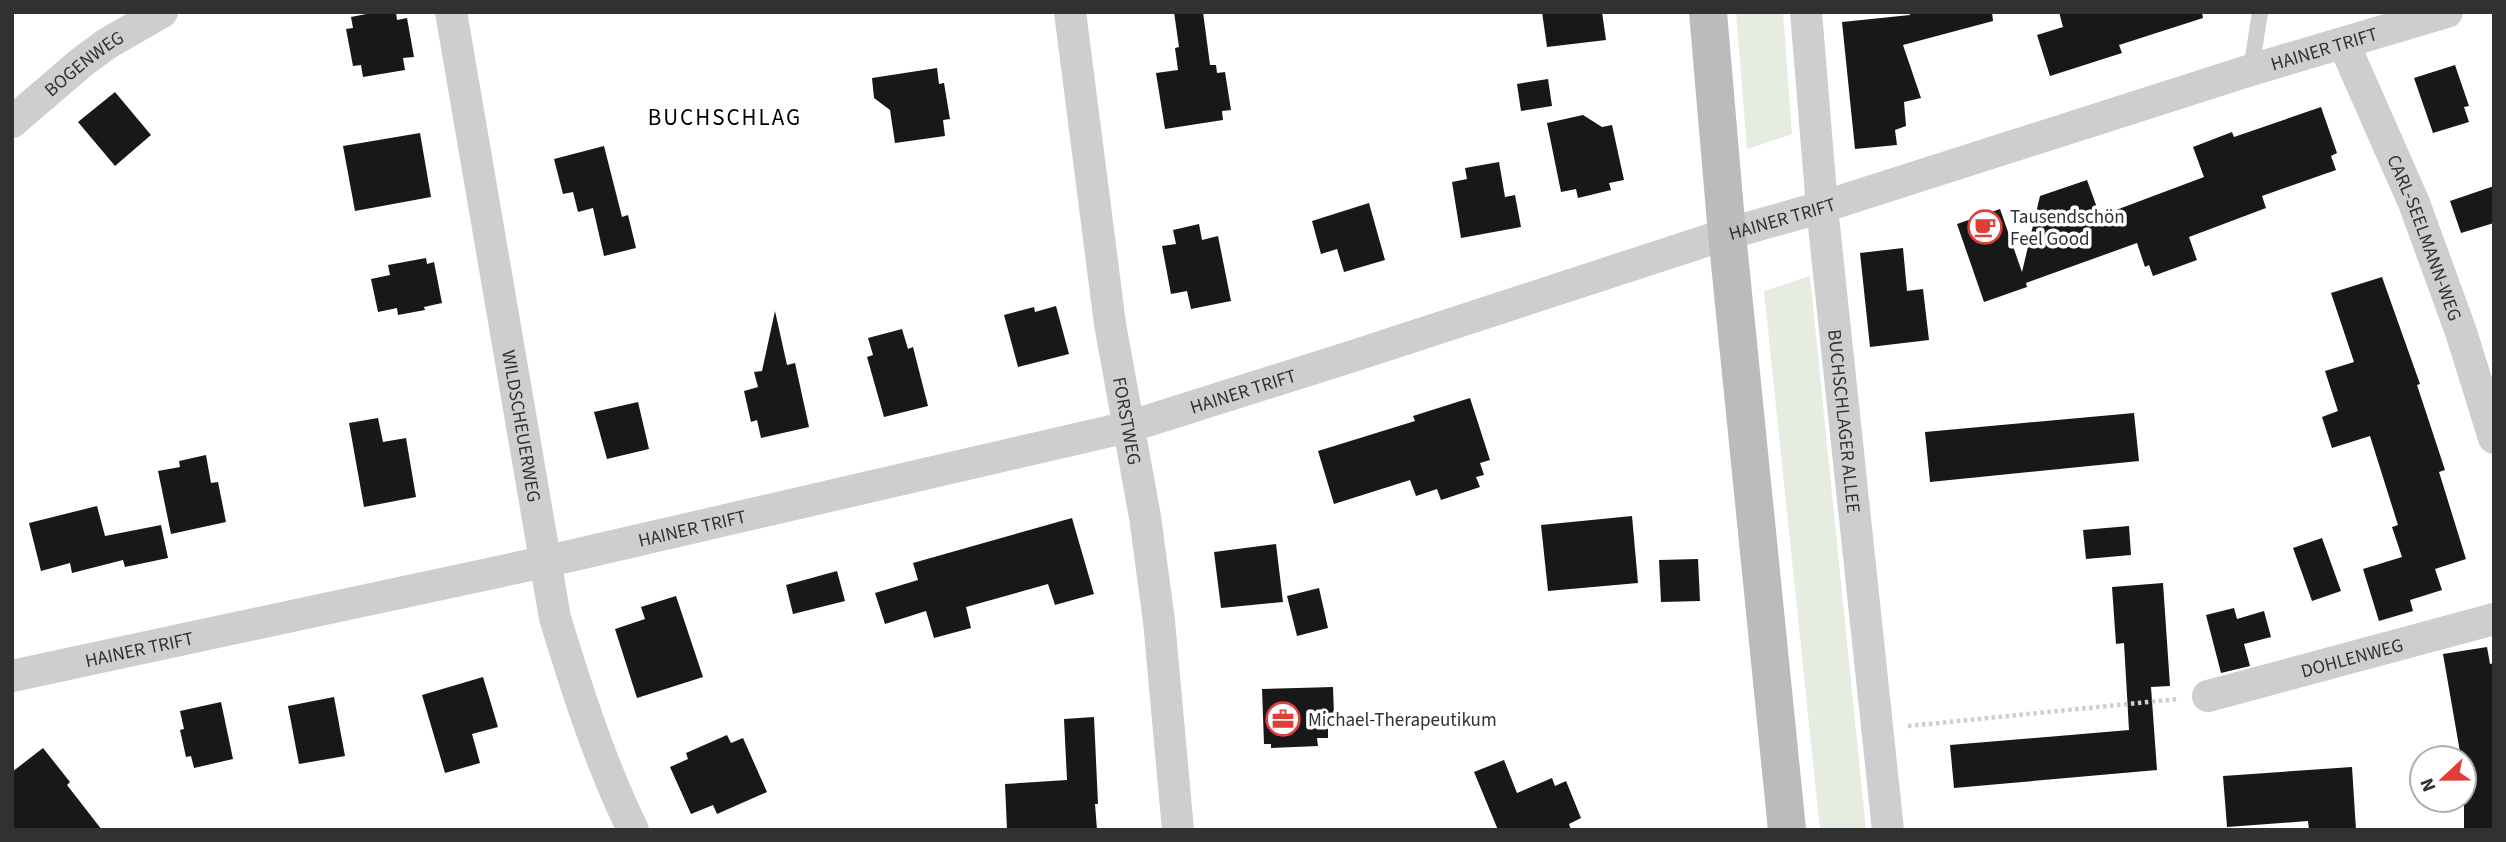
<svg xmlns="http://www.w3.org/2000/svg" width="2506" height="842" font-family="'Source Sans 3',sans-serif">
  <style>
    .green { fill: #e6ede0 }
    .building { fill: #181818 }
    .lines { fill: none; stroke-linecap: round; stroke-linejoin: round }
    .path { stroke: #cecece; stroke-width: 4.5; stroke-dasharray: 3.5 3.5; stroke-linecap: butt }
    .service { stroke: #cecece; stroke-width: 16 }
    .minor { stroke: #cecece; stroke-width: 32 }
    .secondary { stroke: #bbb; stroke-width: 38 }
    .labels { text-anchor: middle; stroke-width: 7; stroke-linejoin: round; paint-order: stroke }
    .street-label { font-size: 19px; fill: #313131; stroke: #fff }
    .poi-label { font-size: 19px; fill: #313131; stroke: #fff; text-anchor: start }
    .quarter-label { font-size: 23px; letter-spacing: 2px; fill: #000; stroke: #fff }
  </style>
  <rect width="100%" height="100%" fill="#fff"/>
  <!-- green -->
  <g class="green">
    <path d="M 1736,12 L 1783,12 L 1792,134 L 1747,149 Z"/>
    <path d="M 1810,276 L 1866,830 L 1820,830 L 1764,291 Z"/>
  </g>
  <!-- building -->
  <g class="building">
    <path d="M 377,12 L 396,12 L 397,20 L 407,18 L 414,57 L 403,58 L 405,70 L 363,77 L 361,65 L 353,66 L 346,29 L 353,28 L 351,17 Z"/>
    <path d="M 1174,12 L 1203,12 L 1210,65 L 1216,65 L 1217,73 L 1225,72 L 1231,110 L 1222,111 L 1223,120 L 1165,129 L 1156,73 L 1178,70 L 1175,48 L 1179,47 Z"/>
    <path d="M 1542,12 L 1602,12 L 1606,40 L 1547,47 Z"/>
    <path d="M 1910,12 L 1992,12 L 1993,21 L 1903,45 L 1921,98 L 1904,102 L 1906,126 L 1895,130 L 1897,145 L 1855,149 L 1842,22 L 1910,15 Z"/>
    <path d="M 2059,12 L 2202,12 L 2203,18 L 2119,45 L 2122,53 L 2050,76 L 2037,35 L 2063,27 Z"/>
    <path d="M 2455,65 L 2469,106 L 2464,107 L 2469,122 L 2433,133 L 2414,78 Z"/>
    <path d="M 937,68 L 939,84 L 944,83 L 950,119 L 943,120 L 945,136 L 895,143 L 890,110 L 874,98 L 872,78 Z"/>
    <path d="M 1548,79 L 1552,106 L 1521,111 L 1517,84 Z"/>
    <path d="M 115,92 L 151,135 L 115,166 L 78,122 Z"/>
    <path d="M 2321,107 L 2337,153 L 2331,156 L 2336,170 L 2262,196 L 2266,208 L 2189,237 L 2197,260 L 2153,276 L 2149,265 L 2145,267 L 2137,243 L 2026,283 L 2027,287 L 1984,302 L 1957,224 L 2000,209 L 2022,272 L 2040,196 L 2087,180 L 2100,216 L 2204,177 L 2193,147 L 2232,132 L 2234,137 Z"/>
    <path d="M 1583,115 L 1602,127 L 1612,125 L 1624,180 L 1609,183 L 1611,190 L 1578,198 L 1576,189 L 1561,192 L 1547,123 Z"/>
    <path d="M 420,133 L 431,197 L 355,211 L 343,146 Z"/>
    <path d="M 604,146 L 622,217 L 628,215 L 636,248 L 604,256 L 593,208 L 578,212 L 573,192 L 563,194 L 554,159 Z"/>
    <path d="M 1499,162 L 1505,197 L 1515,195 L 1521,227 L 1461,238 L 1452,182 L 1467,179 L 1465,168 Z"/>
    <path d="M 2494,186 L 2494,223 L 2461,233 L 2450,201 Z"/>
    <path d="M 1369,203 L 1385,260 L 1344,272 L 1337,249 L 1321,254 L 1312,221 Z"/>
    <path d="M 1199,224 L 1202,240 L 1218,236 L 1231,301 L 1191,309 L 1187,291 L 1171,294 L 1162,246 L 1176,244 L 1173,230 Z"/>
    <path d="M 1903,248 L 1907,291 L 1923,289 L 1929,340 L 1870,347 L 1860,253 Z"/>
    <path d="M 426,258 L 427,264 L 434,262 L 442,303 L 424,307 L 425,310 L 398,315 L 397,308 L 378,312 L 371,279 L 390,275 L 388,265 Z"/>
    <path d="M 2382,277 L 2420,384 L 2417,385 L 2445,470 L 2439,472 L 2466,559 L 2435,569 L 2442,590 L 2410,600 L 2413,611 L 2379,621 L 2363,569 L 2402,557 L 2392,527 L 2398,525 L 2370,436 L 2332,448 L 2322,417 L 2338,411 L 2325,371 L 2354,362 L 2331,293 Z"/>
    <path d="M 1056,306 L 1069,354 L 1018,367 L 1004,315 L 1034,307 L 1035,312 Z"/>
    <path d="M 775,311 L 787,365 L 795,363 L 809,427 L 761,438 L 757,420 L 751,422 L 744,391 L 758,387 L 754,372 L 762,371 Z"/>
    <path d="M 902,329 L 908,349 L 913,347 L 928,406 L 884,417 L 867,357 L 873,355 L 868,338 Z"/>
    <path d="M 1470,398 L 1490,460 L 1480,463 L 1484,475 L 1476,477 L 1480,487 L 1441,500 L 1437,489 L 1416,496 L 1410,480 L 1334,504 L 1318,451 L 1415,421 L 1413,416 Z"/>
    <path d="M 638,402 L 649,449 L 607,459 L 594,412 Z"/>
    <path d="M 2134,413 L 2139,461 L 1930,482 L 1925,432 Z"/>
    <path d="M 378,418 L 383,442 L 406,438 L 416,497 L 364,507 L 349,423 Z"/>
    <path d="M 206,455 L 211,483 L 218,482 L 226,522 L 171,534 L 158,471 L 180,467 L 179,461 Z"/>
    <path d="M 97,506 L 105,536 L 161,525 L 168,558 L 125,567 L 123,560 L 72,573 L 70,563 L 41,571 L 29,523 Z"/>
    <path d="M 1632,516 L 1638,583 L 1548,591 L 1541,525 Z"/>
    <path d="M 1072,518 L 1094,594 L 1055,605 L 1048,584 L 966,607 L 971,628 L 934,638 L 926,611 L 885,624 L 875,593 L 918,580 L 913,563 Z"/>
    <path d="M 2129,526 L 2131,555 L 2086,559 L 2083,530 Z"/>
    <path d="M 2322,538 L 2341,591 L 2312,601 L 2293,548 Z"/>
    <path d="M 1276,544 L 1283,602 L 1221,608 L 1214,552 Z"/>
    <path d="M 1698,559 L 1700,601 L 1661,602 L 1659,560 Z"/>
    <path d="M 837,571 L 845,601 L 793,614 L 786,585 Z"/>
    <path d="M 2163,583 L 2170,686 L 2151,687 L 2157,770 L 1954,788 L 1950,745 L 2129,730 L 2124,643 L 2116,644 L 2112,587 Z"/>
    <path d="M 1319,588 L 1328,628 L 1297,636 L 1287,596 Z"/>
    <path d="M 676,596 L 703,677 L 637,698 L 615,629 L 645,619 L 641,607 Z"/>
    <path d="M 2234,608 L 2237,619 L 2264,611 L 2271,637 L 2244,644 L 2250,666 L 2221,673 L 2206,615 Z"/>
    <path d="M 2487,647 L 2490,664 L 2494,663 L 2494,830 L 2464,830 L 2464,758 L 2461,758 L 2443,654 Z"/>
    <path d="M 483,677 L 498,727 L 472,734 L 480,763 L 445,773 L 422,695 Z"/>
    <path d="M 1333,687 L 1334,716 L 1328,716 L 1328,738 L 1317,738 L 1318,746 L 1271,748 L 1271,744 L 1264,744 L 1262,689 Z"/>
    <path d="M 334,697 L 345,756 L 299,764 L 288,706 Z"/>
    <path d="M 221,702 L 233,759 L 194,768 L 191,756 L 186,757 L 180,730 L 184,729 L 180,711 Z"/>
    <path d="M 1094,717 L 1098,804 L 1095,804 L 1097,830 L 1007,830 L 1005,784 L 1067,780 L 1064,719 Z"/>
    <path d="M 727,735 L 731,743 L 743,738 L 767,792 L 717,814 L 713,805 L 691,814 L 670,767 L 688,759 L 686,753 Z"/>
    <path d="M 43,748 L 70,782 L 67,785 L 102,830 L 12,830 L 12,772 Z"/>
    <path d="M 1504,760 L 1517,793 L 1552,778 L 1555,786 L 1566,781 L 1581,818 L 1569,824 L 1571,830 L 1498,830 L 1474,772 Z"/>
    <path d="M 2352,767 L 2356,830 L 2309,830 L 2308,821 L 2227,827 L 2223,776 Z"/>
  </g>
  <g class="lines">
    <!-- path -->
    <path class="path" d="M 1908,726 L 2178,699"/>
    <!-- service -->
    <path class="service" d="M 2251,70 L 2260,12"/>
    <!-- minor -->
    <g class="minor">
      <path id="s1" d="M 451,12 L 555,618 C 577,690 600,762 633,830"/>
      <path id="s2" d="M 1070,12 L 1110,324 L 1145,517 L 1159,621 L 1178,830"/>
      <path id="s3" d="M 1806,12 L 1822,207 L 1888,830"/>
      <path id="s4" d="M 2344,44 L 2414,203 L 2461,332 L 2494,438"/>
      <path id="s5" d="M 12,122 L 82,62 L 108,43 L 162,12"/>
      <path id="s6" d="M 12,676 L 544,562 L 1128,427 L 1353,356 L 1727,234 L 1822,207 L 2251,70 L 2447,12"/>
      <path id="s7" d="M 2208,696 L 2494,619"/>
    </g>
    <!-- secondary -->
    <path class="secondary" d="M 1708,12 L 1727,234 L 1787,830"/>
  </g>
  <!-- icons -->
  <defs>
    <symbol id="cafe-ring" viewBox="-11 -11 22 22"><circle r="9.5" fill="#fff" stroke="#e13e3a" stroke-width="1.5"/><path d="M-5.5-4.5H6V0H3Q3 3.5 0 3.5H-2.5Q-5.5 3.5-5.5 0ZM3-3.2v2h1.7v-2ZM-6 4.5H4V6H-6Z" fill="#e13e3a"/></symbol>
    <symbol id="office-ring" viewBox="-11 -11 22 22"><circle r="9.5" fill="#fff" stroke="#e13e3a" stroke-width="1.5"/><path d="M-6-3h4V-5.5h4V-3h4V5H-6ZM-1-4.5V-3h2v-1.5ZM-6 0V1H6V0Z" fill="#e13e3a"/></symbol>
  </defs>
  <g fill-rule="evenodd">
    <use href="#cafe-ring" x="1966" y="208" width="38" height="38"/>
    <use href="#office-ring" x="1264" y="700" width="38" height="38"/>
  </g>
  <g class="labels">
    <!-- street labels -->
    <g class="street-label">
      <text dy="7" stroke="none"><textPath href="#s6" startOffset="2398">HAINER TRIFT</textPath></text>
      <text dy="7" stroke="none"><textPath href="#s5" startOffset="93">BOGENWEG</textPath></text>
      <text dy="7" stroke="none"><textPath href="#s6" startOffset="1830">HAINER TRIFT</textPath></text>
      <text dy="7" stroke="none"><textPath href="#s4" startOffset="210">CARL-SEELMANN-WEG</textPath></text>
      <text dy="7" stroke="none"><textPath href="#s6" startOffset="1264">HAINER TRIFT</textPath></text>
      <text dy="7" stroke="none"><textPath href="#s2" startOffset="413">FORSTWEG</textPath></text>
      <text dy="7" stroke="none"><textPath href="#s3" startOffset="411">BUCHSCHLAGER ALLEE</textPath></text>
      <text dy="7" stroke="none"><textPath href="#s1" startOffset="420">WILDSCHEUERWEG</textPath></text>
      <text dy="7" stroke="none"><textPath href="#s6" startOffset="696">HAINER TRIFT</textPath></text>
      <text dy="7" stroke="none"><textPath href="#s6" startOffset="130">HAINER TRIFT</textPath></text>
      <text dy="7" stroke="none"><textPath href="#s7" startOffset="149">DOHLENWEG</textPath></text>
    </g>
    <!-- poi labels -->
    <g class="poi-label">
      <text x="2010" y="223">Tausendschön<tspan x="2010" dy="22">Feel Good</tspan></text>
      <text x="1308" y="726">Michael-Therapeutikum</text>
    </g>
    <!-- quarter labels -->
    <g class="quarter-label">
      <text x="725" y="125">BUCHSCHLAG</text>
    </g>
  </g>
  <!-- border -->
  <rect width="2506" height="842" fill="none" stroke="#313131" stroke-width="28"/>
  <!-- north arrow -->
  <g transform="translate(2443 779) rotate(248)"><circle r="33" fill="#ffffff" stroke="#adadad" stroke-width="2"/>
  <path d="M0-5L12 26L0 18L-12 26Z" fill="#e13e3a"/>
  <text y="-10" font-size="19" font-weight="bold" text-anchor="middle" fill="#313131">N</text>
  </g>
</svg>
